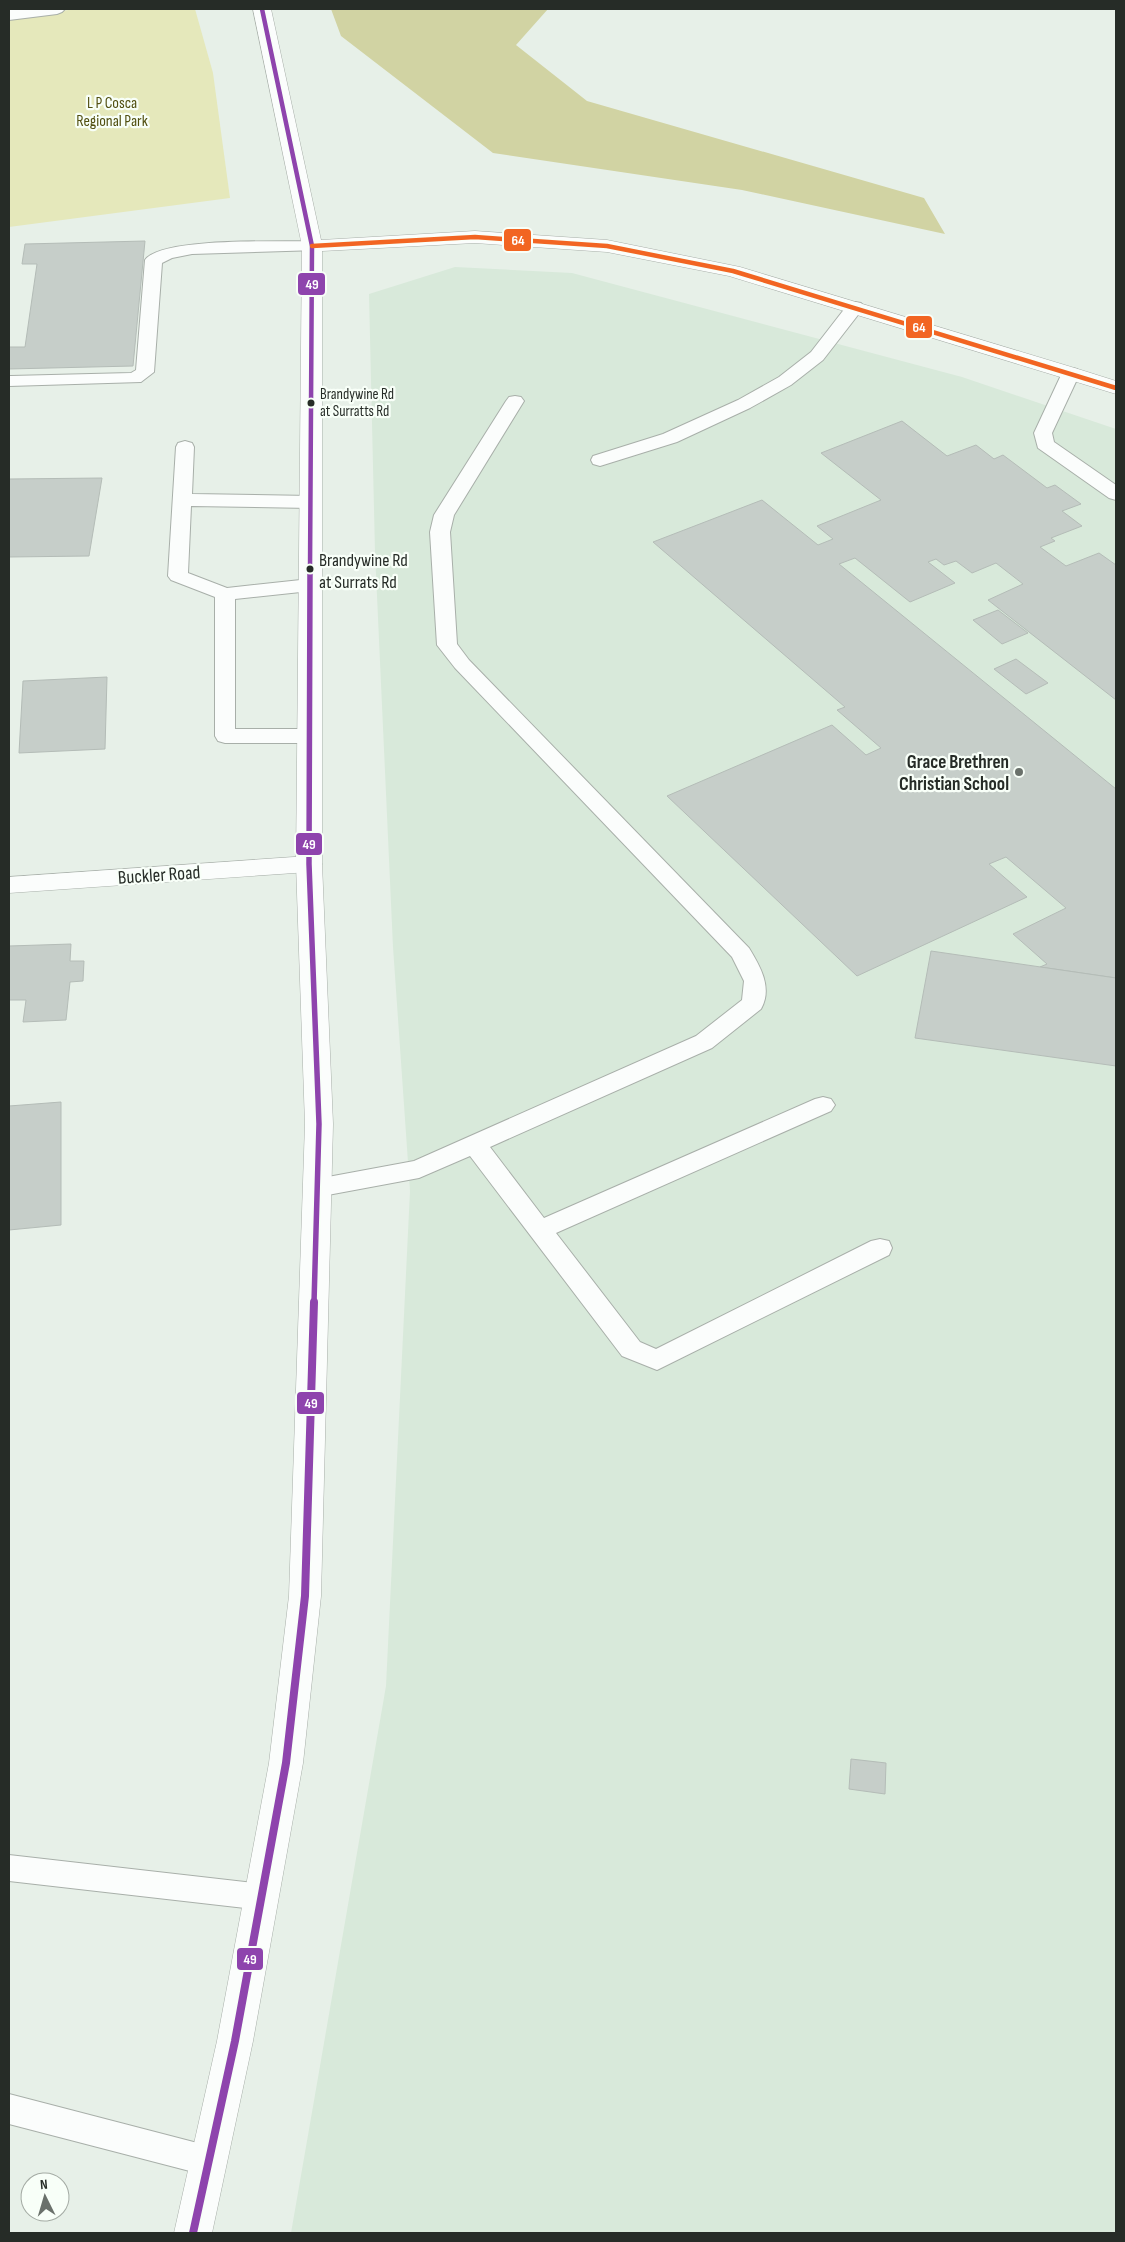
<svg xmlns="http://www.w3.org/2000/svg" width="1125" height="2242" font-family="'Sofia Sans Condensed',sans-serif">
  <style>
    .built { fill: #d8e9da }
    .green { fill: #e5e8bb }
    .forest { fill: #d1d3a3 }
    .building { fill: #c6cec9; stroke: #b4bcb7 }
    .lines { fill: none; stroke-linecap: round; stroke-linejoin: round }
    .lane-casing { stroke: #a8afa9; stroke-width: 2 }
    .street-casing { stroke: #a8afa9; stroke-width: 1 }
    .secondary-casing { stroke: #a8afa9; stroke-width: 1 }
    .lane { fill: #fbfdfc; fill-rule: evenodd }
    .street { fill: #fbfdfc; fill-rule: evenodd }
    .secondary { fill: #fbfdfc; fill-rule: evenodd }
    .bus-1-far2-casing { stroke: #f8fff8; stroke-width: 7 }
    .bus-1-far1-casing { stroke: #f8fff8; stroke-width: 9 }
    .bus-1-casing { stroke: #f8fff8; stroke-width: 11 }
    .bus-2-casing { stroke: #f8fff8; stroke-width: 7 }
    .bus-1-far2 { stroke: #8e44ad; stroke-width: 4.5 }
    .bus-1-far1 { stroke: #8e44ad; stroke-width: 5.5 }
    .bus-1 { stroke: #8e44ad; stroke-width: 8 }
    .bus-2 { stroke: #f26522; stroke-width: 4.5 }
    .bus-dot { fill: #262c27; stroke: #f8fff8; stroke-width: 2 }
    .poi-dot { fill: #6a716b; stroke: #f8fff8; stroke-width: 2 }
    .labels { text-anchor: middle; stroke-width: 4.5; stroke-linejoin: round; paint-order: stroke }
    .far-bus-label { font-size: 15px; fill: #262c27; stroke: #f8fff8; text-anchor: start }
    .far-park-label { font-size: 16px; fill: #525011; stroke: #f8fff8 }
    .bus-label { font-size: 18px; fill: #262c27; stroke: #f8fff8; text-anchor: start }
    .poi-label { font-size: 19px; font-weight: bold; fill: #262c27; stroke: #f8fff8; text-anchor: end }
    .street-label { font-size: 19px; fill: #262c27; stroke: #f8fff8 }
    .line-badge { stroke: #f8fff8; stroke-width: 2 }
    .badge-label { font-size: 14px; text-anchor: middle; font-weight: bold; fill: #fff }
  </style>
  <rect width="100%" height="100%" fill="#e7f0e8"/>
  <!-- built -->
  <path class="built" d="M 455,267 L 572,273 L 962,377 L 1116,429 L 1116,2233 L 291,2233 L 386,1686 L 410,1191 L 393,947 L 375,552 L 369,294 Z"/>
  <!-- green -->
  <path class="green" d="M 77,9 L 195,9 L 213,73 L 230,198 L 9,227 L 9,17 Z"/>
  <!-- forest -->
  <path class="forest" d="M 331,9 L 548,9 L 516,45 L 587,101 L 924,198 L 945,234 L 742,190 L 493,153 L 341,36 Z"/>
  <!-- building -->
  <g class="building">
    <path d="M 145,241 L 133,366 L 9,369 L 9,347 L 25,347 L 37,264 L 22,264 L 25,244 Z"/>
    <path d="M 902,421 L 947,456 L 976,445 L 994,459 L 1003,455 L 1047,488 L 1055,485 L 1081,504 L 1062,511 L 1082,526 L 1051,538 L 1055,541 L 1040,547 L 1066,566 L 1099,553 L 1116,565 L 1116,700 L 988,600 L 1023,584 L 996,563 L 972,573 L 956,561 L 944,565 L 936,559 L 928,562 L 955,583 L 910,602 L 855,558 L 839,564 L 1116,789 L 1116,978 L 1040,967 L 1047,964 L 1013,934 L 1066,908 L 1006,857 L 989,864 L 1027,897 L 857,976 L 667,796 L 832,725 L 866,755 L 881,748 L 837,710 L 845,707 L 653,542 L 762,500 L 818,545 L 833,539 L 817,526 L 881,500 L 821,453 Z"/>
    <path d="M 102,478 L 89,556 L 9,557 L 9,479 Z"/>
    <path d="M 998,610 L 1028,633 L 1002,644 L 973,620 Z"/>
    <path d="M 1016,659 L 1048,683 L 1026,694 L 994,669 Z"/>
    <path d="M 107,677 L 105,749 L 19,753 L 23,681 Z"/>
    <path d="M 71,944 L 70,961 L 84,961 L 83,981 L 70,982 L 66,1020 L 23,1022 L 26,1000 L 9,1000 L 9,946 Z"/>
    <path d="M 931,951 L 1116,978 L 1116,1066 L 915,1038 Z"/>
    <path d="M 61,1102 L 61,1225 L 9,1230 L 9,1106 Z"/>
    <path d="M 851,1759 L 886,1763 L 885,1794 L 849,1789 Z"/>
  </g>
  <g class="lines">
    <defs>
      <g id="lane">
        <path d="M 22,9 L 65,9 L 62,12 L 57,14 L 9,20 L 9,10 Z"/>
        <path d="M 312,241 L 318,242 L 321,246 L 318,250 L 192,254 L 172,258 L 162,263 L 154,372 L 141,382 L 9,386 L 9,376 L 11,376 L 131,373 L 136,370 L 145,260 C 161,237 282,242 312,241 Z"/>
        <path d="M 855,302 L 861,303 L 864,307 L 861,311 L 823,360 L 791,385 L 750,408 L 677,442 L 600,466 L 593,464 L 591,460 L 593,456 L 663,434 L 738,400 L 779,377 L 811,352 L 849,303 Z"/>
        <path d="M 1071,368 L 1077,369 L 1080,373 L 1052,433 L 1054,442 L 1116,485 L 1116,500 L 1109,498 L 1038,448 L 1034,433 L 1062,373 L 1065,369 Z"/>
        <path d="M 515,396 L 521,397 L 524,401 L 454,515 L 450,532 L 457,644 L 469,660 L 749,948 C 760,966 773,988 761,1009 L 712,1048 L 490,1147 L 544,1218 L 815,1099 L 823,1097 L 831,1099 L 835,1105 L 831,1111 L 556,1233 L 640,1342 L 656,1349 L 871,1241 L 880,1239 L 889,1241 L 892,1248 L 889,1255 L 657,1370 L 622,1356 L 470,1156 L 419,1178 L 317,1197 L 308,1194 L 305,1188 L 308,1182 L 317,1179 L 414,1161 L 696,1036 L 742,1000 L 744,981 L 732,957 L 455,668 L 437,645 L 430,532 L 434,515 L 506,401 L 509,397 Z"/>
        <path d="M 185,441 L 192,443 L 194,447 L 192,494 L 311,496 L 318,498 L 321,502 L 318,506 L 311,508 L 191,506 L 188,573 L 227,588 L 310,579 L 317,581 L 320,585 L 317,589 L 310,591 L 235,599 L 235,729 L 310,729 L 317,731 L 320,736 L 317,741 L 310,743 L 225,743 L 218,741 L 215,736 L 215,597 L 171,580 L 168,576 L 176,447 L 178,443 Z"/>
        <path d="M 9,1855 L 262,1884 L 272,1888 L 277,1897 L 272,1906 L 262,1910 L 9,1881 Z"/>
        <path d="M 9,2094 L 209,2146 L 220,2150 L 225,2161 L 220,2172 L 209,2176 L 9,2124 Z"/>
      </g>
      <path id="street" d="M 309,856 L 318,858 L 322,864 L 318,870 L 309,872 L 9,893 L 9,877 Z"/>
      <path id="secondary" d="M 253,9 L 271,9 L 321,240 L 475,231 L 607,240 L 740,267 L 1078,369 L 1116,381 L 1116,394 L 729,276 L 607,252 L 475,243 L 322,251 L 322,864 L 333,1124 L 321,1596 L 303,1763 L 253,2041 L 212,2233 L 174,2233 L 217,2041 L 269,1763 L 289,1596 L 305,1124 L 296,864 L 302,246 Z"/>
    </defs>
    <!-- lane casing -->
    <use href="#lane" class="lane-casing"/>
    <!-- street casing -->
    <use href="#street" class="street-casing"/>
    <!-- secondary casing -->
    <use href="#secondary" class="secondary-casing"/>
    <!-- lane -->
    <use href="#lane" class="lane"/>
    <!-- street -->
    <use href="#street" class="street"/>
    <!-- secondary -->
    <use href="#secondary" class="secondary"/>
    <defs>
      <path id="bus-1-far2" d="M 262,9 L 312,246 L 310,571"/>
      <path id="bus-1-far1" d="M 310,570 L 309,864 L 319,1124 L 314,1303"/>
      <path id="bus-1" d="M 193,2233 L 235,2041 L 286,1763 L 305,1596 L 314,1302"/>
      <path id="bus-2" d="M 312,246 L 475,237 L 607,246 L 733,271 L 1116,388"/>
    </defs>
    <!-- bus-1-far2 casing -->
    <use href="#bus-1-far2" class="bus-1-far2-casing"/>
    <!-- bus-1-far1 casing -->
    <use href="#bus-1-far1" class="bus-1-far1-casing"/>
    <!-- bus-1 casing -->
    <use href="#bus-1" class="bus-1-casing"/>
    <!-- bus-2 casing -->
    <use href="#bus-2" class="bus-2-casing"/>
    <!-- bus-1-far2 -->
    <use href="#bus-1-far2" class="bus-1-far2"/>
    <!-- bus-1-far1 -->
    <use href="#bus-1-far1" class="bus-1-far1"/>
    <!-- bus-1 -->
    <use href="#bus-1" class="bus-1"/>
    <!-- bus-2 -->
    <use href="#bus-2" class="bus-2"/>
  </g>
  <!-- markers -->
  <g class="bus-dot">
    <circle cx="311" cy="403" r="4.5"/>
    <circle cx="310" cy="569" r="4.5"/>
  </g>
  <circle class="poi-dot" cx="1019" cy="772" r="5"/>
  <g class="labels">
    <!-- far-bus labels -->
    <g class="far-bus-label">
      <text x="320" y="399">Brandywine Rd<tspan x="320" dy="17">at Surratts Rd</tspan></text>
    </g>
    <!-- far-park labels -->
    <g class="far-park-label">
      <text x="112" y="108">L P Cosca<tspan x="112" dy="18">Regional Park</tspan></text>
    </g>
    <!-- bus labels -->
    <g class="bus-label">
      <text x="319" y="566">Brandywine Rd<tspan x="319" dy="22">at Surrats Rd</tspan></text>
    </g>
    <!-- poi labels -->
    <g class="poi-label">
      <text x="1009" y="768">Grace Brethren<tspan x="1009" dy="22">Christian School</tspan></text>
    </g>
    <!-- street labels -->
    <g class="street-label">
      <text transform="translate(159 874) rotate(-4)" y="7">Buckler Road</text>
    </g>
  </g>
  <g class="line-badge">
    <rect x="503" y="228" width="29" height="24" rx="5" fill="#f26522"/>
    <rect x="297" y="272" width="29" height="24" rx="5" fill="#8e44ad"/>
    <rect x="905" y="315" width="28" height="24" rx="5" fill="#f26522"/>
    <rect x="295" y="832" width="28" height="24" rx="5" fill="#8e44ad"/>
    <rect x="296" y="1391" width="29" height="24" rx="5" fill="#8e44ad"/>
    <rect x="236" y="1947" width="28" height="24" rx="5" fill="#8e44ad"/>
  </g>
  <g class="badge-label">
    <text x="518" y="245">64</text>
    <text x="312" y="289">49</text>
    <text x="919" y="332">64</text>
    <text x="309" y="849">49</text>
    <text x="311" y="1408">49</text>
    <text x="250" y="1964">49</text>
  </g>
  <!-- border -->
  <rect width="1125" height="2242" fill="none" stroke="#262c27" stroke-width="20"/>
  <!-- north arrow -->
  <g transform="translate(45 2197) rotate(355)"><circle r="24" fill="#f8fff8" stroke="#a4aba4"/>
  <path d="M0-4L9 19L0 12L-9 19Z" fill="#6a716b"/>
  <text y="-8" font-size="14" font-weight="bold" text-anchor="middle" fill="#262c27">N</text>
  </g>
</svg>
